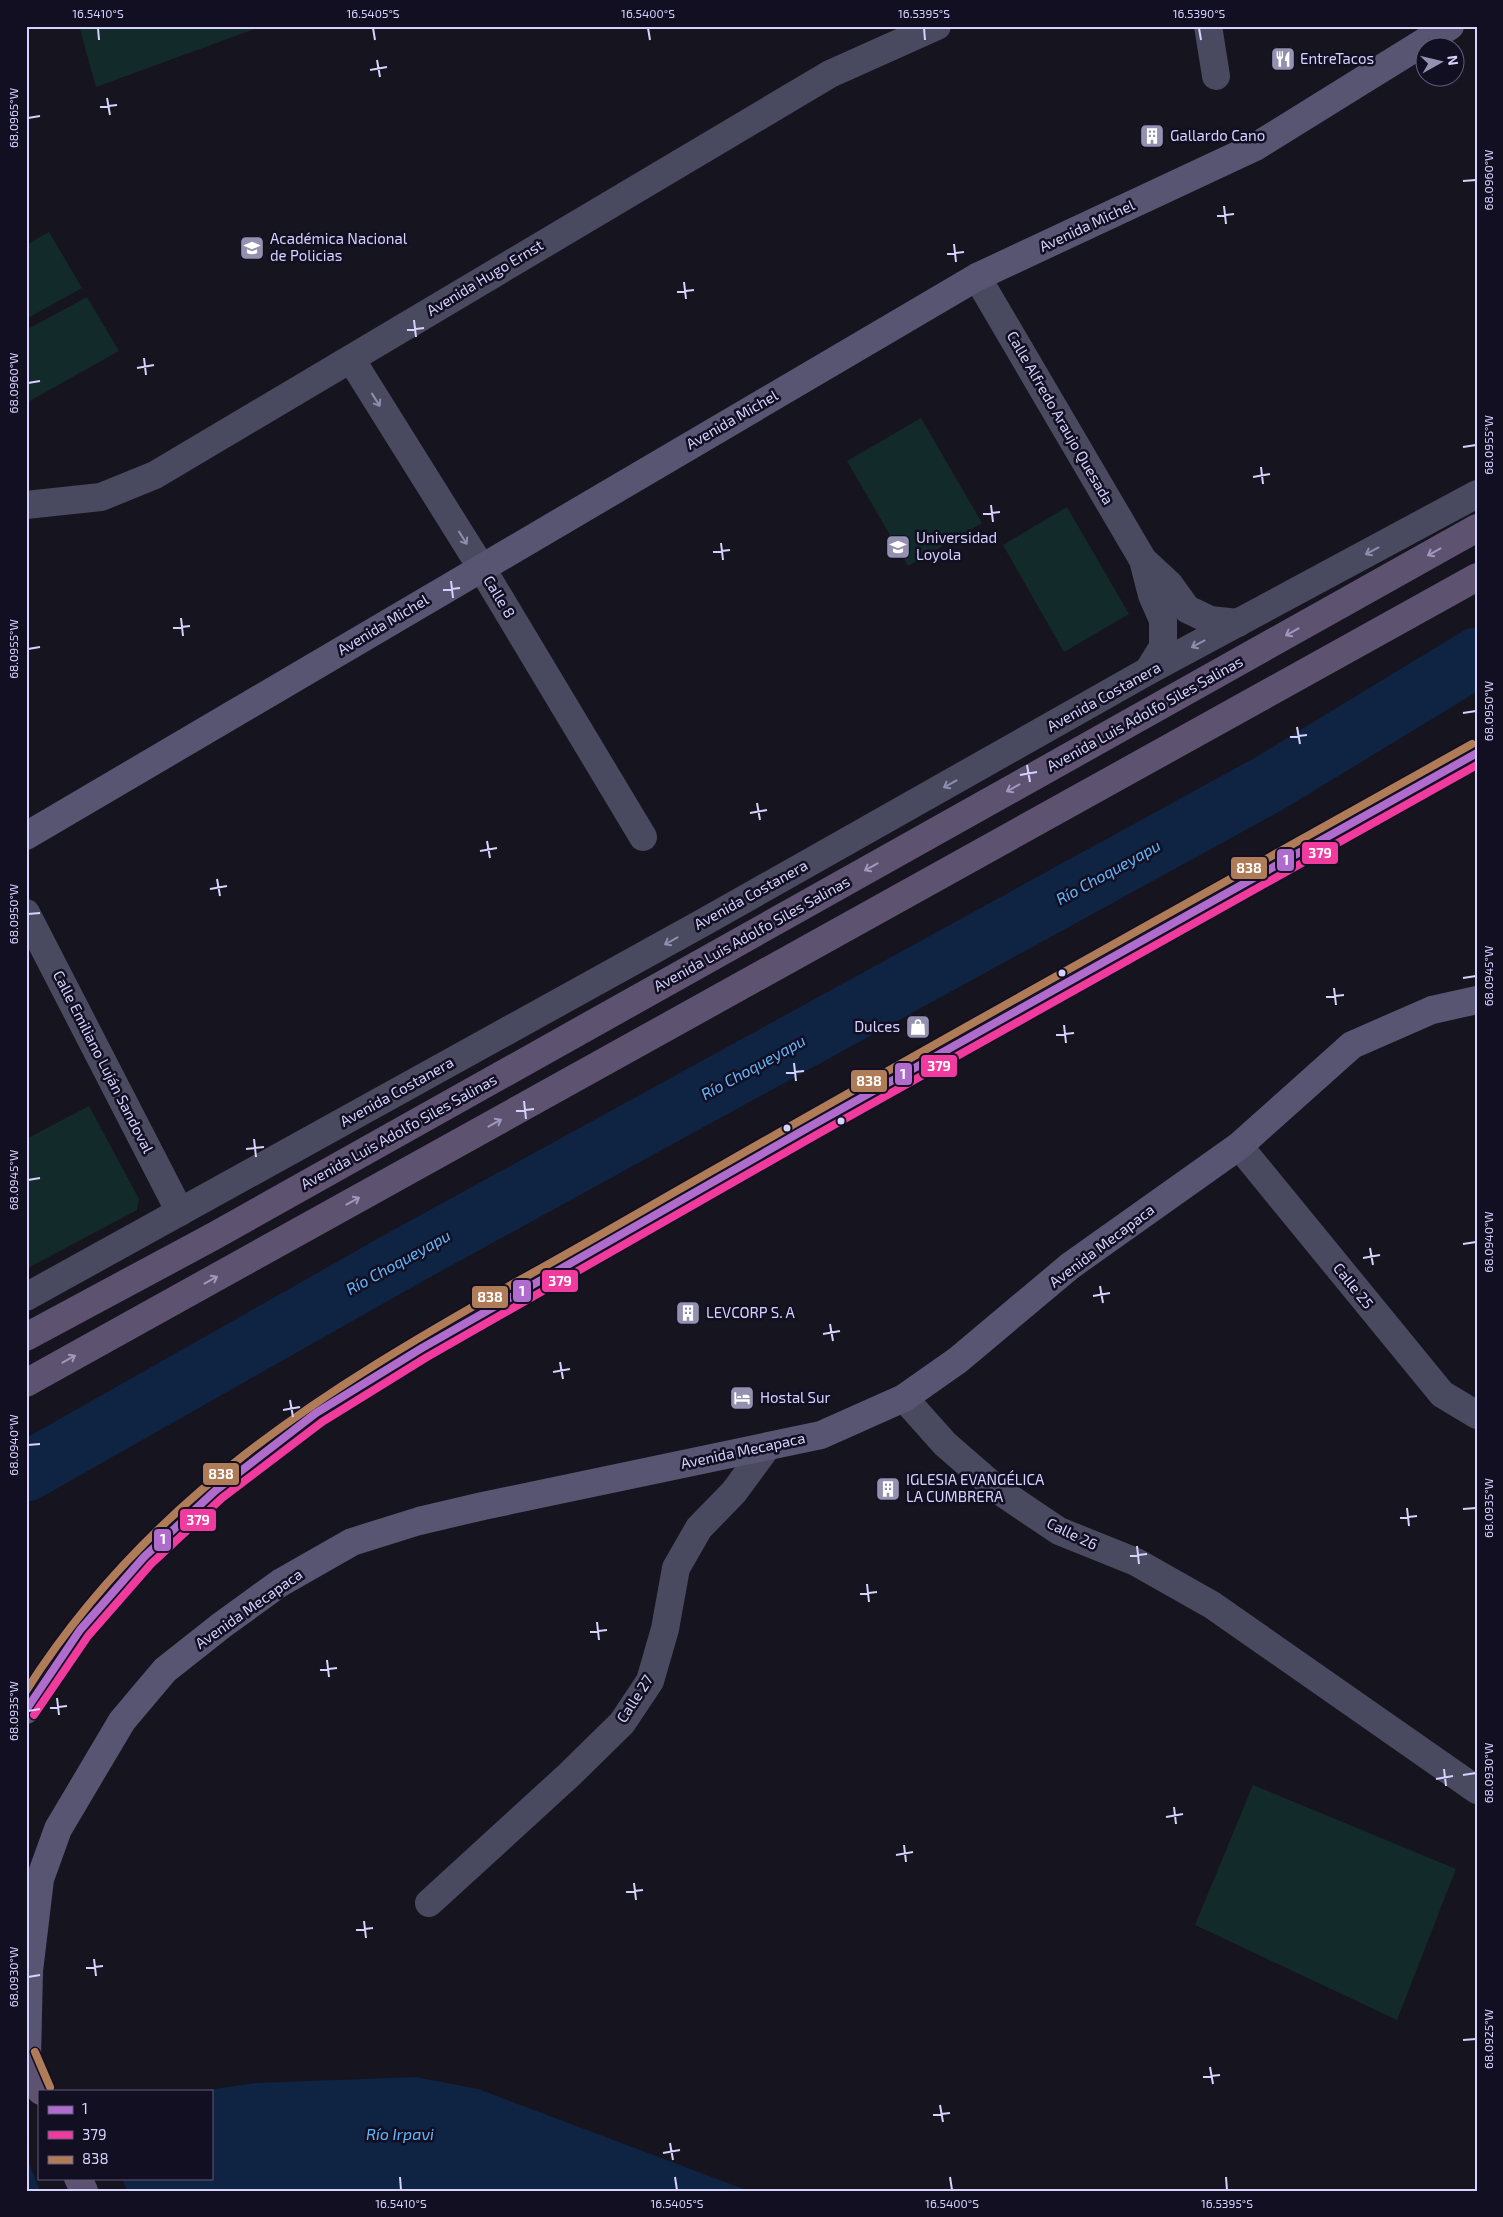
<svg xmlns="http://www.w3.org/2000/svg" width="1503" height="2217" font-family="'Exo 2',sans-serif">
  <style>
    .green { fill: #132a2a }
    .water { fill: #0f2343 }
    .pier { fill: #16141e }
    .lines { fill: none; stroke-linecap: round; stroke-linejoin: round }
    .river { stroke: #0f2343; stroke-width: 59 }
    .street { stroke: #49495f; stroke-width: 28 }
    .secondary { stroke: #575572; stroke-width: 28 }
    .primary { stroke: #5d5270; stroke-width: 28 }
    .bus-1-casing { stroke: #120f23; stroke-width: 11 }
    .bus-2-casing { stroke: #120f23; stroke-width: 11 }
    .bus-3-casing { stroke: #120f23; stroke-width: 11 }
    .bus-1 { stroke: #b06ccc; stroke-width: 8 }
    .bus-2 { stroke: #f13a9d; stroke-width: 8 }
    .bus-3 { stroke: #b07c57; stroke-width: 8 }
    .oneway { stroke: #908eae }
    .oneway2 { stroke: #a098be }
    .ticks { fill: none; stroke: #d6d2fe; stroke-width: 2 }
    .bus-dot { fill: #d6d2fe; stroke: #120f23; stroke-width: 2 }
    .labels { text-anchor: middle; stroke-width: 5; stroke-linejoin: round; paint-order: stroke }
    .poi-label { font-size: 15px; fill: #d6d2fe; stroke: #120f23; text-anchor: start }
    .street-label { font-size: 15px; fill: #d6d2fe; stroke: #120f23 }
    .water-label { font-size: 16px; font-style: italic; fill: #62b7fb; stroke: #120f23 }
    .line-badge { stroke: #120f23; stroke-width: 2 }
    .badge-label { font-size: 14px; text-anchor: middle; font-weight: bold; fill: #fff }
    .neatline { fill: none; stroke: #d6d2fe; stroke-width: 2 }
    .ticks-label { font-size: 12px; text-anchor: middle; fill: #d6d2fe }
  </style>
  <rect width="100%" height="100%" fill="#16141e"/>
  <!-- green -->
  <g class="green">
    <path d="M 79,26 L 263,26 L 96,87 Z"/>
    <path d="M 49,232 L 82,288 L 26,319 L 26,245 Z"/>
    <path d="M 87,297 L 119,351 L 26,403 L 26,330 Z"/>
    <path d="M 921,418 L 982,523 L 908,566 L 847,461 Z"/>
    <path d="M 1067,507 L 1129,614 L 1064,652 L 1003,545 Z"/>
    <path d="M 89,1106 L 139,1199 L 137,1210 L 26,1269 L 26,1139 Z"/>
    <path d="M 1253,1785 L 1456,1869 L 1397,2020 L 1195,1925 Z"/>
  </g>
  <!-- water -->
  <path class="water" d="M 416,2077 L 478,2089 L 749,2191 L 26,2191 L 26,2143 L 39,2178 L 211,2178 L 211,2091 L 200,2091 L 256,2083 Z"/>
  <!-- pier -->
  <path class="pier" d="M 39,2136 L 39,2178 L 122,2178 L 127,2191 L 40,2191 L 26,2155 L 26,2140 Z"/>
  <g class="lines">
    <!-- river -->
    <path class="river" d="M 26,1472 L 400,1260 L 1270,783 L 1477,657"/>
    <!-- street -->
    <g class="street">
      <path d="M 1208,26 L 1216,76"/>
      <path d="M 977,277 L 1143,560 L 1152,595 L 1163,620 L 1163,647 L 1148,671"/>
      <path d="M 351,359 L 481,567 L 643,837"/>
      <path d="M 26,505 L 101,497 L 155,475 L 830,74 L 937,26"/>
      <path d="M 1143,560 L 1169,584 L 1187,609 L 1210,620 L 1238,623"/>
      <path d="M 26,913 L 180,1212"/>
      <path d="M 1239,1146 L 1442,1394 L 1477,1415"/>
      <path d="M 26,1297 L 704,922 L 1148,671 L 1477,494"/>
      <path d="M 904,1398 L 945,1444 L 998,1490 L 1059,1531 L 1136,1562 L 1212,1605 L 1477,1790"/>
      <path d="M 429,1903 L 569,1775 L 622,1723 L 650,1681 L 665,1629 L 676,1568 L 699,1528 L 734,1492 L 767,1447"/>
    </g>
    <!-- secondary -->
    <g class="secondary">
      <path d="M 26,836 L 977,277 L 1255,147 L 1450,26"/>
      <path d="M 27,2058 L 29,1971 L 40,1879 L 58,1829 L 122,1721 L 165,1670 L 222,1625 L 280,1583 L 352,1542 L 419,1521 L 483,1506 L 821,1435 L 904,1398 L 958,1360 L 1070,1266 L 1239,1146 L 1352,1045 L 1432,1010 L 1477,1000"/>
    </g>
    <!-- primary -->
    <g class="primary">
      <path d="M 26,1337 L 214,1236 L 1477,528"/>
      <path d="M 26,1383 L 1477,577"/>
      <path d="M 26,1710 C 91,1599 188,1506 291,1431 C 358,1383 431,1343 502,1302 C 573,1262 645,1221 716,1180 C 968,1035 1223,895 1477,753"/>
      <path d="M 26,2056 L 41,2091"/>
      <path d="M 78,2178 L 84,2191"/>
    </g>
    <defs>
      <path id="bus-1" d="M 26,1710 L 80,1630 L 144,1557 L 215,1491 L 316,1413 L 422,1348 L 811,1126 L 1477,753"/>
      <path id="bus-2" d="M 34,1715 L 88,1636 L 151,1564 L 222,1498 L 322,1422 L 427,1357 L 816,1135 L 1477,765"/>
      <g id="bus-3">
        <path d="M 26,1691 C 149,1497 323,1391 518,1281 C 587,1243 655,1203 724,1164 C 972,1022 1222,884 1472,744"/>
        <path d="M 35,2052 L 50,2087"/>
      </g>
    </defs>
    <!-- bus-1 casing -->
    <use href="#bus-1" class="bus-1-casing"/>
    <!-- bus-2 casing -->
    <use href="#bus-2" class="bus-2-casing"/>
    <!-- bus-3 casing -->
    <use href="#bus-3" class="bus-3-casing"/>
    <!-- bus-1 -->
    <use href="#bus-1" class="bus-1"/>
    <!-- bus-2 -->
    <use href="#bus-2" class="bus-2"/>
    <!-- bus-3 -->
    <use href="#bus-3" class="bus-3"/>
  </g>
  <!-- one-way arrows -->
  <defs><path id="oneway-shaft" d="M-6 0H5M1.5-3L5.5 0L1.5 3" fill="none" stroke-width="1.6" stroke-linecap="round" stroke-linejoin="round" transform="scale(1.25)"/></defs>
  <g class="oneway">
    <use href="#oneway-shaft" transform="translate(376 400) rotate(58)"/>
    <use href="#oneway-shaft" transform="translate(463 538) rotate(58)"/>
    <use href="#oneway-shaft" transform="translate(1372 551) rotate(152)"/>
    <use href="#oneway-shaft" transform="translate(1198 644) rotate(152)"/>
    <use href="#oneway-shaft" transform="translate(950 784) rotate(151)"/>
    <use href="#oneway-shaft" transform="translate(671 941) rotate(151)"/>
  </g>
  <g class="oneway2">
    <use href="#oneway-shaft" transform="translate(1434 552) rotate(151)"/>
    <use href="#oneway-shaft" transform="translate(1292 632) rotate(151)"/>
    <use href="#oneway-shaft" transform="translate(1013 788) rotate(151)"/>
    <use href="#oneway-shaft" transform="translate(871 867) rotate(151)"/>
    <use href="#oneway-shaft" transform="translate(495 1123) rotate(-29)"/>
    <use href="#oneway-shaft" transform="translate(353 1201) rotate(-29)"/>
    <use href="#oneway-shaft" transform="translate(211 1280) rotate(-29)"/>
    <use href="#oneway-shaft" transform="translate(69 1359) rotate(-29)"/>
  </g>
  <!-- ticks -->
  <path class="ticks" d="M 98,28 L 99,40M 373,28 L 375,40M 648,28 L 650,40M 924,28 L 925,40M 1199,28 L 1201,40M 377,60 L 380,77M 370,70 L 387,67M 107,98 L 110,115M 100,107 L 117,105M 28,118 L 40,116M 1463,181 L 1476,180M 1224,206 L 1226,224M 1217,216 L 1234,214M 954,244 L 956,262M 947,254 L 964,252M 684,282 L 686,299M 677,292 L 694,290M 414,320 L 416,337M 407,330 L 424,328M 144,358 L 146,375M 137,368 L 154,365M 28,383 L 40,381M 1463,447 L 1476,445M 1261,467 L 1263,484M 1253,477 L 1270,474M 991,505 L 993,522M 983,514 L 1000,512M 721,543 L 723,560M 713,552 L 730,550M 451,581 L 453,598M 443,590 L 460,588M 181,618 L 183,636M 173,628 L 190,626M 28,649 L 40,647M 1463,713 L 1476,711M 1297,727 L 1300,744M 1290,737 L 1307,735M 1027,765 L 1030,782M 1020,775 L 1037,772M 757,803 L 760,820M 750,813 L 767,810M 487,841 L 490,858M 480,851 L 497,848M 217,879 L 220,896M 210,889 L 227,886M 28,914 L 40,913M 1463,978 L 1476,976M 1334,988 L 1336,1005M 1326,997 L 1344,995M 1064,1025 L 1066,1043M 1056,1035 L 1074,1033M 794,1063 L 796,1081M 786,1073 L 804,1071M 524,1101 L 526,1119M 516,1111 L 534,1109M 254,1139 L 256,1157M 246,1149 L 264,1147M 28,1180 L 40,1178M 1463,1244 L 1476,1242M 1370,1248 L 1373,1265M 1363,1258 L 1380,1255M 1100,1286 L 1103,1303M 1093,1296 L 1110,1293M 830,1324 L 833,1341M 823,1334 L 840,1331M 560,1362 L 563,1379M 553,1372 L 570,1369M 290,1400 L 293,1417M 283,1410 L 300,1407M 28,1445 L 40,1444M 1407,1508 L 1409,1526M 1463,1509 L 1476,1508M 1400,1518 L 1417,1516M 1137,1546 L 1139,1564M 1130,1556 L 1147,1554M 867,1584 L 869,1602M 860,1594 L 877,1592M 597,1622 L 599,1640M 590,1632 L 607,1630M 327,1660 L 329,1677M 320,1670 L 337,1668M 57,1698 L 59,1715M 50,1708 L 67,1706M 28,1711 L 40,1709M 1444,1769 L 1446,1786M 1463,1775 L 1476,1773M 1436,1779 L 1453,1776M 1174,1807 L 1176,1824M 1166,1817 L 1183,1814M 904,1845 L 906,1862M 896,1855 L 913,1852M 634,1883 L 636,1900M 626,1892 L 643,1890M 364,1921 L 366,1938M 356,1930 L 373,1928M 94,1959 L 96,1976M 86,1968 L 103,1966M 28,1977 L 40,1975M 1463,2040 L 1476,2039M 1210,2067 L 1213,2084M 1203,2077 L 1220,2075M 940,2105 L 943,2122M 933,2115 L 950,2113M 670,2143 L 673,2160M 663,2153 L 680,2150M 400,2177 L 401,2190M 675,2177 L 677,2190M 950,2177 L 952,2190M 1226,2177 L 1227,2190"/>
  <!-- icons -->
  <defs>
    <symbol id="restaurant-square" viewBox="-11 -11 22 22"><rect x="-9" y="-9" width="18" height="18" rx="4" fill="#9390b0" stroke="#120f23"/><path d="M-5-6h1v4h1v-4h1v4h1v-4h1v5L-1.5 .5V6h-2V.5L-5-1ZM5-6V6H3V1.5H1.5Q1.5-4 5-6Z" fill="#fff"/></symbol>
    <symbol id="building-square" viewBox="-11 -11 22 22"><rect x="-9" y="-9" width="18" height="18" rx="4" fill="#9390b0" stroke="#120f23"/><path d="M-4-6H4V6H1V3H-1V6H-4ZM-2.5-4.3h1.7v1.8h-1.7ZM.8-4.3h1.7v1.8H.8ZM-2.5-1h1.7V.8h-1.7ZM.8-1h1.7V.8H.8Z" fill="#fff"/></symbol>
    <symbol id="university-square" viewBox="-11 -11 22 22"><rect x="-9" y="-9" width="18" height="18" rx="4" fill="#9390b0" stroke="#120f23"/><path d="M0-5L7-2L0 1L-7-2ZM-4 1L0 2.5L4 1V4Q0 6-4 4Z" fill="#fff"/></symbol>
    <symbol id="shop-square" viewBox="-11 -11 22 22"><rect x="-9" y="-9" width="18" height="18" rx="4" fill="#9390b0" stroke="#120f23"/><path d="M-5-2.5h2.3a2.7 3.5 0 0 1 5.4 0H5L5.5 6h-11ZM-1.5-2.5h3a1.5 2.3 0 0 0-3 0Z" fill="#fff"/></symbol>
    <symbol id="hotel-square" viewBox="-11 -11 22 22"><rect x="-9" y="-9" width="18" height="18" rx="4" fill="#9390b0" stroke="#120f23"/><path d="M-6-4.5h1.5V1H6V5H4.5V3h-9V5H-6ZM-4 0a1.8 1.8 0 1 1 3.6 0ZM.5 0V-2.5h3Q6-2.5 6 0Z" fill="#fff"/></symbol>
  </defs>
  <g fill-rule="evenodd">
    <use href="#restaurant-square" x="1269" y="45" width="28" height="28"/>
    <use href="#building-square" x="1138" y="122" width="28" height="28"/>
    <use href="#university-square" x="238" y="234" width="28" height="28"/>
    <use href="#university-square" x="884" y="533" width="28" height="28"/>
    <use href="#shop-square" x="904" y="1013" width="28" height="28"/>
    <use href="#building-square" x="674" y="1299" width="28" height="28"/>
    <use href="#hotel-square" x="728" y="1384" width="28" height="28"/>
    <use href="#building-square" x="874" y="1475" width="28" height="28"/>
  </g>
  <!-- markers -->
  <g class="bus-dot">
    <circle cx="1062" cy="973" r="4.5"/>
    <circle cx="841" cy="1121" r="4.5"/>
    <circle cx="787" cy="1128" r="4.5"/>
  </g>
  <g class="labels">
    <!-- poi labels -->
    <g class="poi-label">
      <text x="1300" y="64">EntreTacos</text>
      <text x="1170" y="141">Gallardo Cano</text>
      <text x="270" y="244">Académica Nacional<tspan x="270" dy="17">de Policias</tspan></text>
      <text x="916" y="543">Universidad<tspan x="916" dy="17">Loyola</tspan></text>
      <text x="900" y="1032" text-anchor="end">Dulces</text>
      <text x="706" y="1318">LEVCORP S. A</text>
      <text x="760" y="1403">Hostal Sur</text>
      <text x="906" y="1485">IGLESIA EVANGÉLICA<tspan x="906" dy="17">LA CUMBRERA</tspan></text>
    </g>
    <!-- street labels -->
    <g class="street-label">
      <text transform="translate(1087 226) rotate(-25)" y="5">Avenida Michel</text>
      <text transform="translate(485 278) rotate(-31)" y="5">Avenida Hugo Ernst</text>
      <text transform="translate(1060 418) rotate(60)" y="5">Calle Alfredo Araujo Quesada</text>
      <text transform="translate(732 420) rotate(-30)" y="5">Avenida Michel</text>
      <text transform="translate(499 597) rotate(59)" y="5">Calle 8</text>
      <text transform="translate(383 625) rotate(-31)" y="5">Avenida Michel</text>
      <text transform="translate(1104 697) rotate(-29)" y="5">Avenida Costanera</text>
      <text transform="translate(1145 714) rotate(-29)" y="5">Avenida Luis Adolfo Siles Salinas</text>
      <text transform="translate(751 895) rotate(-29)" y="5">Avenida Costanera</text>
      <text transform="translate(752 934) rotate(-29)" y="5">Avenida Luis Adolfo Siles Salinas</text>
      <text transform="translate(103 1062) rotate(63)" y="5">Calle Emiliano Luján Sandoval</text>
      <text transform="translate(397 1092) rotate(-29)" y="5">Avenida Costanera</text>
      <text transform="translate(399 1132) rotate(-29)" y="5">Avenida Luis Adolfo Siles Salinas</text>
      <text transform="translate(1102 1246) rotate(-37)" y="5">Avenida Mecapaca</text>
      <text transform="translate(1353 1286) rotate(51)" y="5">Calle 25</text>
      <text transform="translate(743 1451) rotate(-12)" y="5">Avenida Mecapaca</text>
      <text transform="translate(1072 1534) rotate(26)" y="5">Calle 26</text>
      <text transform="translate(249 1609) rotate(-35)" y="5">Avenida Mecapaca</text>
      <text transform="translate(635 1699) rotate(-57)" y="5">Calle 27</text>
    </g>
    <!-- water labels -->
    <g class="water-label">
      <text transform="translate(1108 872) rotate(-29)" y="6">Río Choqueyapu</text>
      <text transform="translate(753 1067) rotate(-29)" y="6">Río Choqueyapu</text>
      <text transform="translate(398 1262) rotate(-29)" y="6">Río Choqueyapu</text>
      <text x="400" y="2140">Río Irpavi</text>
    </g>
  </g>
  <g class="line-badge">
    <rect x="1301" y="841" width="38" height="24" rx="5" fill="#f13a9d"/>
    <rect x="1276" y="848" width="19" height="24" rx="5" fill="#b06ccc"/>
    <rect x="1230" y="856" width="38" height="24" rx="5" fill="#b07c57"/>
    <rect x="920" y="1054" width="38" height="24" rx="5" fill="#f13a9d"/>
    <rect x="894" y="1062" width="19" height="24" rx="5" fill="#b06ccc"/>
    <rect x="850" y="1069" width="38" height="24" rx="5" fill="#b07c57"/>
    <rect x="541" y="1269" width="38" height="24" rx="5" fill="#f13a9d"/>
    <rect x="512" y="1279" width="20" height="24" rx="5" fill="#b06ccc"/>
    <rect x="471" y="1285" width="38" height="24" rx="5" fill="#b07c57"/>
    <rect x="202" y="1462" width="38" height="24" rx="5" fill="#b07c57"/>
    <rect x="179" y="1508" width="38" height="24" rx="5" fill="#f13a9d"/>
    <rect x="153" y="1528" width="19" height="24" rx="5" fill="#b06ccc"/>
  </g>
  <g class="badge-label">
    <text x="1320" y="858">379</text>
    <text x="1286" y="865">1</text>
    <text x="1249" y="873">838</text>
    <text x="939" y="1071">379</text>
    <text x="903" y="1079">1</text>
    <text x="869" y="1086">838</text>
    <text x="560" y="1286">379</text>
    <text x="522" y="1296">1</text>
    <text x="490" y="1302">838</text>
    <text x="221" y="1479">838</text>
    <text x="198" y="1525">379</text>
    <text x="163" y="1544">1</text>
  </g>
  <!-- border -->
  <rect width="1503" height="2217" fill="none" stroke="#120f23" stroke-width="55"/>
  <!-- legend -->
  <rect x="38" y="2090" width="175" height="90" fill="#120f23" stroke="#605d7b"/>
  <rect x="48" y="2106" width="25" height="8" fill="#b06ccc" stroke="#605d7b"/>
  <text x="82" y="2114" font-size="15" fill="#d6d2fe">1</text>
  <rect x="48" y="2131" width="25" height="8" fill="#f13a9d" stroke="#605d7b"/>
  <text x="82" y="2140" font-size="15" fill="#d6d2fe">379</text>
  <rect x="48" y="2156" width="25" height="8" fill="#b07c57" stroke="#605d7b"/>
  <text x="82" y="2164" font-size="15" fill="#d6d2fe">838</text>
  <!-- north arrow -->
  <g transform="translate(1440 62) rotate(82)"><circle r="24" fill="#120f23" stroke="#605d7b"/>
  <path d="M0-4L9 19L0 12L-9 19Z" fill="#9390b0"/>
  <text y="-8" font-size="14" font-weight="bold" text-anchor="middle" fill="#d6d2fe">N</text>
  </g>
  <rect x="28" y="28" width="1448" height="2162" class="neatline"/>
  <g class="ticks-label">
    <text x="98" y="18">16.5410°S</text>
    <text x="373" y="18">16.5405°S</text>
    <text x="648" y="18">16.5400°S</text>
    <text x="924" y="18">16.5395°S</text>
    <text x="1199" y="18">16.5390°S</text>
    <text transform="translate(14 118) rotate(-90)" y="4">68.0965°W</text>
    <text transform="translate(1489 180) rotate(-90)" y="4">68.0960°W</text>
    <text transform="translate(14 383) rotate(-90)" y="4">68.0960°W</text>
    <text transform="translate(1489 445) rotate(-90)" y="4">68.0955°W</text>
    <text transform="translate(14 649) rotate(-90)" y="4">68.0955°W</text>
    <text transform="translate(1489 711) rotate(-90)" y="4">68.0950°W</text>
    <text transform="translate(14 914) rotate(-90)" y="4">68.0950°W</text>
    <text transform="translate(1489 976) rotate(-90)" y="4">68.0945°W</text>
    <text transform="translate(14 1180) rotate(-90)" y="4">68.0945°W</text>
    <text transform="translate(1489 1242) rotate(-90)" y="4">68.0940°W</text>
    <text transform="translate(14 1445) rotate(-90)" y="4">68.0940°W</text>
    <text transform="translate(1489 1508) rotate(-90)" y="4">68.0935°W</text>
    <text transform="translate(14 1711) rotate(-90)" y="4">68.0935°W</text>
    <text transform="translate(1489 1773) rotate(-90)" y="4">68.0930°W</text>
    <text transform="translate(14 1977) rotate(-90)" y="4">68.0930°W</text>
    <text transform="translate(1489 2039) rotate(-90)" y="4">68.0925°W</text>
    <text x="401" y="2208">16.5410°S</text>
    <text x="677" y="2208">16.5405°S</text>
    <text x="952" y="2208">16.5400°S</text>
    <text x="1227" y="2208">16.5395°S</text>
  </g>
</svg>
